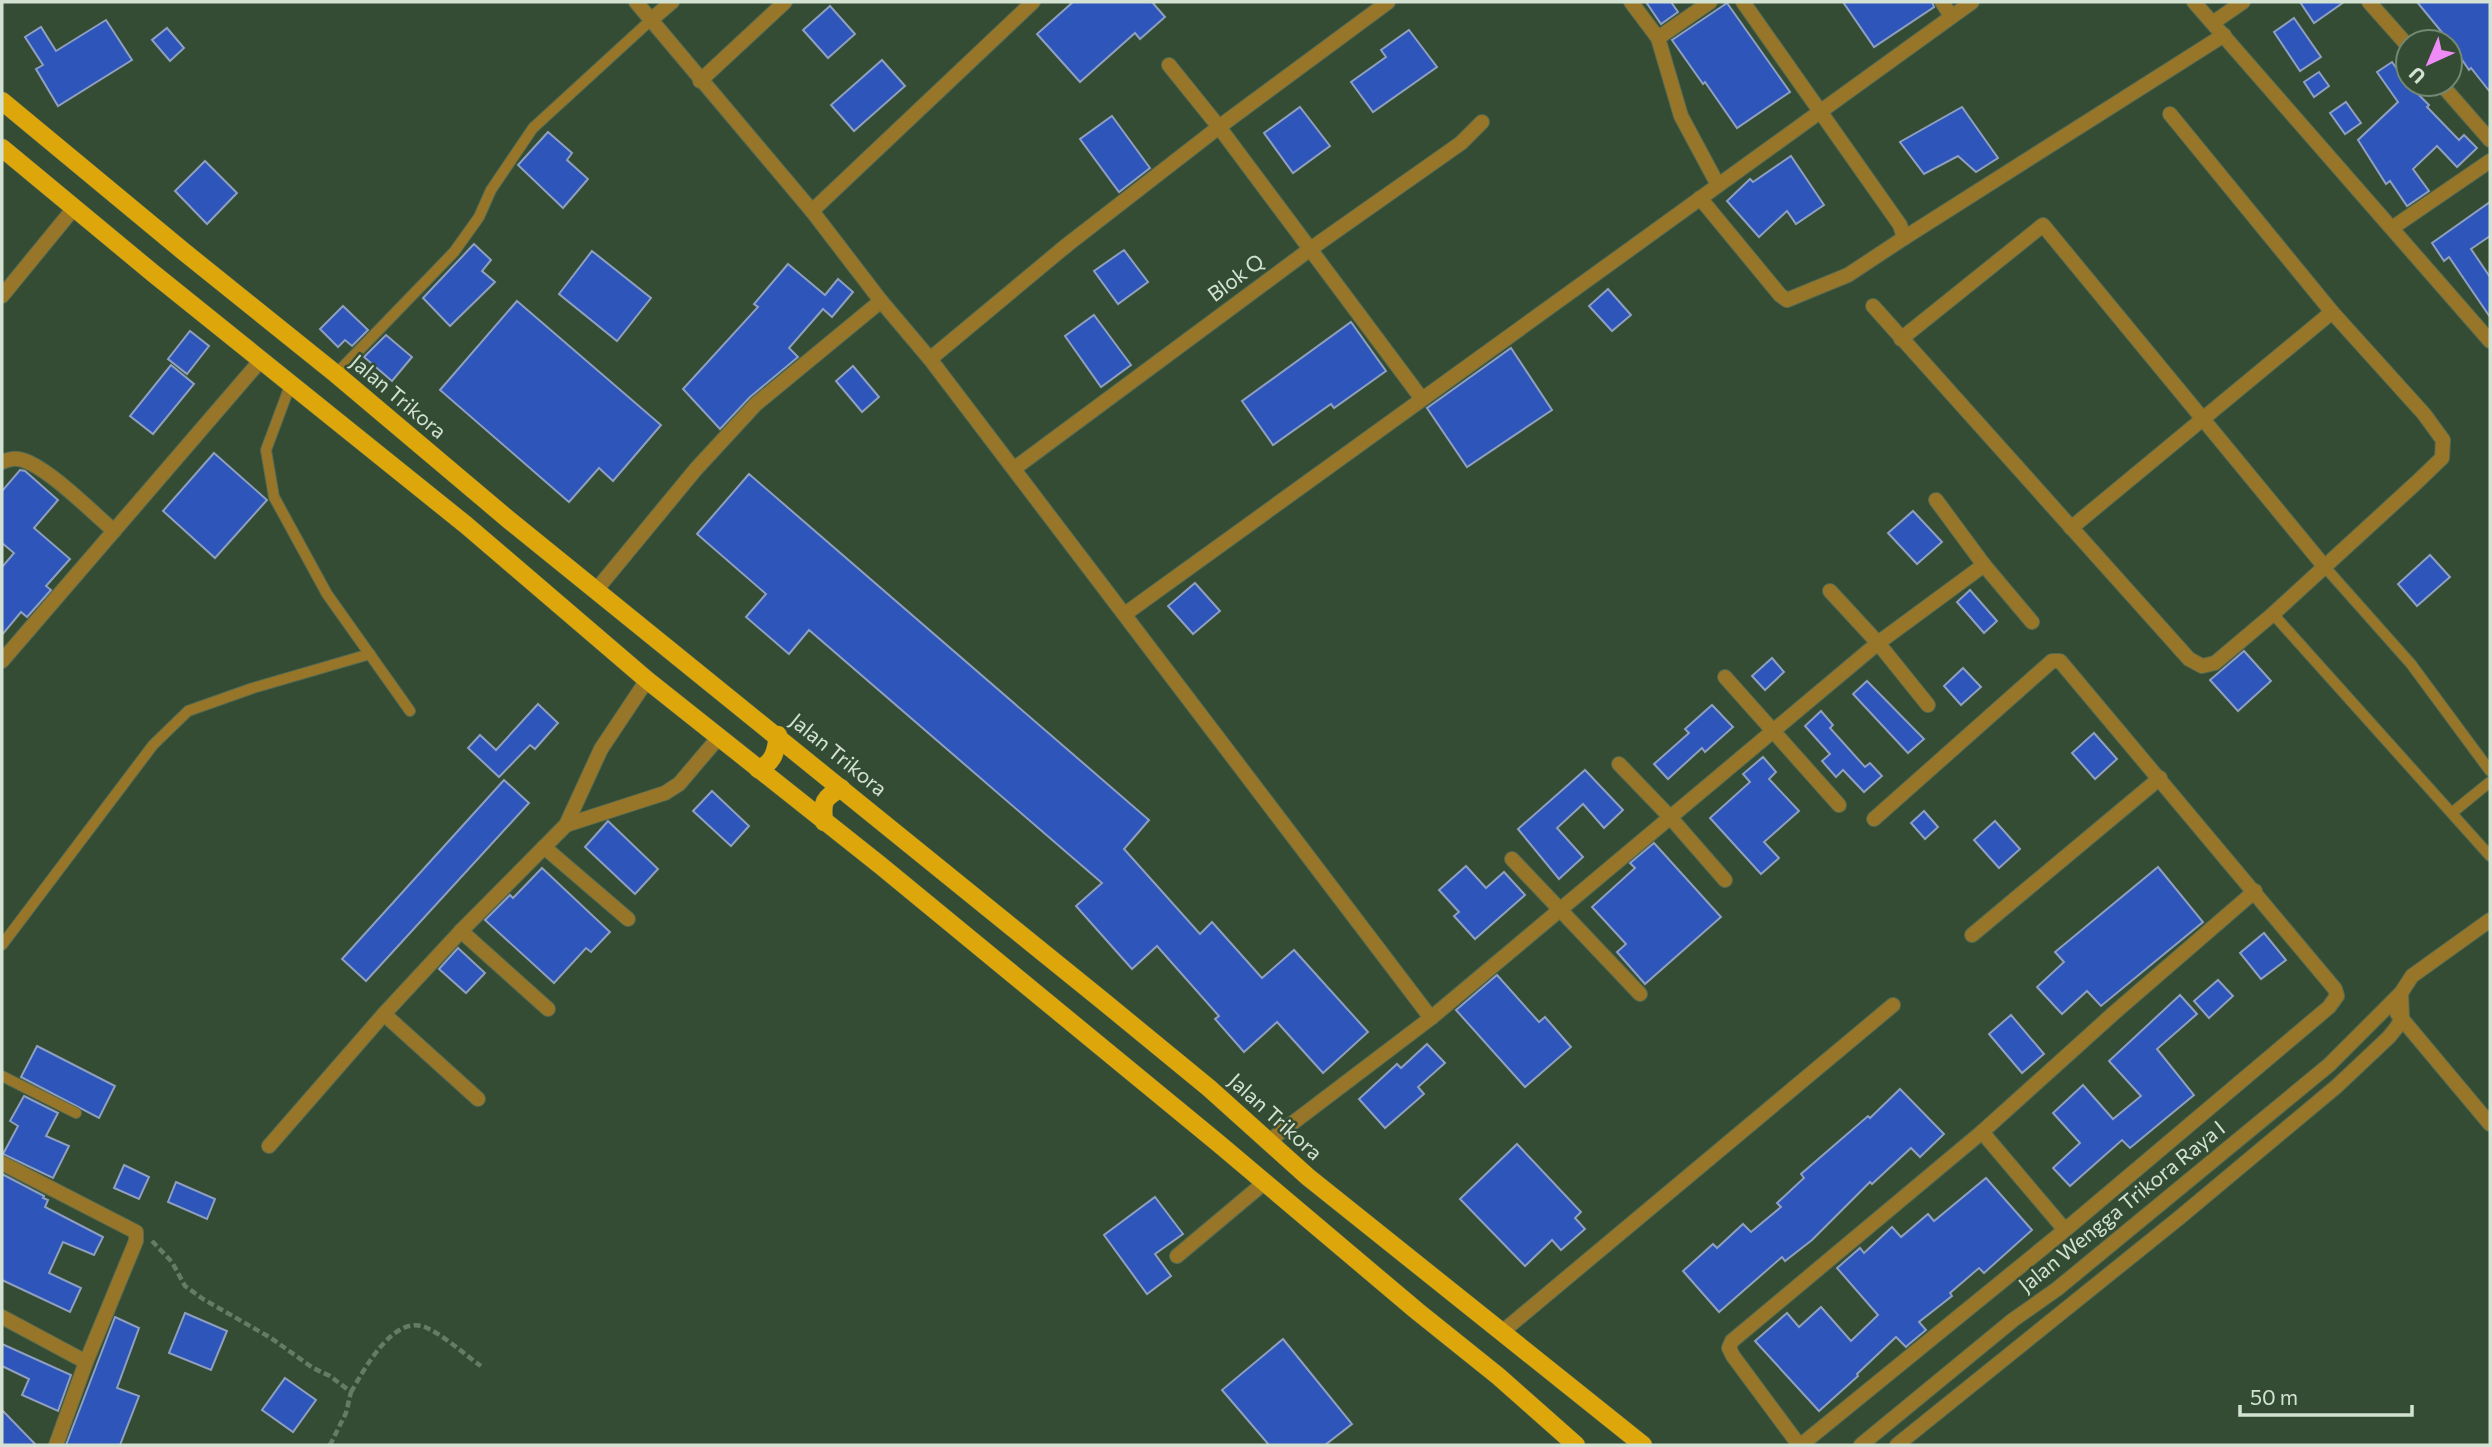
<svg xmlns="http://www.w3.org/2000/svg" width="2492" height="1447" font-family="Commissioner,sans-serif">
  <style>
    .building { fill: #2d55ba; stroke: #8f9fbf; stroke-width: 2 }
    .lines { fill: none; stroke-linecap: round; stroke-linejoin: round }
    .service-casing { stroke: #536a53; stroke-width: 12 }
    .minor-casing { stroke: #536a53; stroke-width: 16 }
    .primary-casing { stroke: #536a53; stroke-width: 19 }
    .path { stroke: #657b65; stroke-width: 4.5; stroke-dasharray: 7 3.5; stroke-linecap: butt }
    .service { stroke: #977629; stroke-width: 10 }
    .minor { stroke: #977629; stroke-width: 14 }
    .primary { stroke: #dda60b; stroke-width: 18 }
    .labels { text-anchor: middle; stroke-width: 5; stroke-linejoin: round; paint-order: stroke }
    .street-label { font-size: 21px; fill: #d4e2d3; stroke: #334c33 }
  </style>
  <rect width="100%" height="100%" fill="#334c33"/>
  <!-- building -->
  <g class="building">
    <path d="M 1073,2 L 1152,2 L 1165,17 L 1140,39 L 1135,33 L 1080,82 L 1037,34 Z"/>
    <path d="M 1646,2 L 1671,2 L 1678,12 L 1661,24 Z"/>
    <path d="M 1843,2 L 1932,2 L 1934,7 L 1874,47 Z"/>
    <path d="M 2300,2 L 2344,2 L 2314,23 Z"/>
    <path d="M 2417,2 L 2490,2 L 2490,92 L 2471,68 L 2469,70 L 2450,42 Z"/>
    <path d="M 1727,3 L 1790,92 L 1737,128 L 1705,82 L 1703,84 L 1672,40 Z"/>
    <path d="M 830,6 L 855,34 L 828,58 L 803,30 Z"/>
    <path d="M 2294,18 L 2321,57 L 2300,71 L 2274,32 Z"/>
    <path d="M 106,20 L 132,60 L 58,106 L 36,69 L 43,65 L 25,37 L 41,27 L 56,51 Z"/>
    <path d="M 167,28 L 184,48 L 170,61 L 152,40 Z"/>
    <path d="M 1409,30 L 1437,67 L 1373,112 L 1351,82 L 1386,57 L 1381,50 Z"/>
    <path d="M 882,60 L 905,86 L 854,131 L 831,105 Z"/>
    <path d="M 2392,62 L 2407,83 L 2429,105 L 2427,107 L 2459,140 L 2464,135 L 2477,148 L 2457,167 L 2437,146 L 2413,169 L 2429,191 L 2407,206 L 2390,181 L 2386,184 L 2358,140 L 2398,102 L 2377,72 Z"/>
    <path d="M 2319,72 L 2329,86 L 2314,97 L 2304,82 Z"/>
    <path d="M 2346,102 L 2361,123 L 2345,134 L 2330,113 Z"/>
    <path d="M 1300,107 L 1330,146 L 1293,173 L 1264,133 Z"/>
    <path d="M 1962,107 L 1998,158 L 1976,172 L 1958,156 L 1924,174 L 1900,142 Z"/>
    <path d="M 1112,116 L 1150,168 L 1119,192 L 1080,139 Z"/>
    <path d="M 548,132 L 572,153 L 567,160 L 588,179 L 563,208 L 518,165 Z"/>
    <path d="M 1791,156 L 1824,205 L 1796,224 L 1787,211 L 1759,237 L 1727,201 L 1750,179 L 1753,182 Z"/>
    <path d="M 205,161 L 237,193 L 207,224 L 175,191 Z"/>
    <path d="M 2490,202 L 2490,236 L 2471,249 L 2490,277 L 2490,317 L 2449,257 L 2444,261 L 2432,243 Z"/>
    <path d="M 474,244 L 491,260 L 482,271 L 495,282 L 450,326 L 423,298 Z"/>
    <path d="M 1124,250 L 1148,282 L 1118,304 L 1094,271 Z"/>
    <path d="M 592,251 L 651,298 L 617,341 L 559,294 Z"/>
    <path d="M 788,264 L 825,295 L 838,279 L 853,292 L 832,317 L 823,309 L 789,348 L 798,357 L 750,397 L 720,429 L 683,389 L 758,307 L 754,304 Z"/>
    <path d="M 1608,289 L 1631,315 L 1612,331 L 1589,306 Z"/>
    <path d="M 517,301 L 661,425 L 613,481 L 599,468 L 569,502 L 440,390 Z"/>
    <path d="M 343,306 L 368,330 L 352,346 L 345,340 L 338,347 L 320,329 Z"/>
    <path d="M 1094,315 L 1131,365 L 1101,387 L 1065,336 Z"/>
    <path d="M 1351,322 L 1386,371 L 1334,408 L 1331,404 L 1273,445 L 1242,401 Z"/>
    <path d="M 190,331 L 209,346 L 187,374 L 168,359 Z"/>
    <path d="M 386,335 L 412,357 L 392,381 L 364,357 Z"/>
    <path d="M 1511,348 L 1552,410 L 1467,467 L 1427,408 Z"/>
    <path d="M 171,365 L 194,384 L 153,434 L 130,416 Z"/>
    <path d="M 853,366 L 879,397 L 862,412 L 836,381 Z"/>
    <path d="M 214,453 L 267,500 L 215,558 L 163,511 Z"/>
    <path d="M 20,470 L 25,471 L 58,500 L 34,528 L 70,559 L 46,586 L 51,590 L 27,617 L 21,612 L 2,635 L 2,567 L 14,553 L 2,543 L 2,491 Z"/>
    <path d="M 749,474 L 1149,820 L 1124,849 L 1200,934 L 1212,922 L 1262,978 L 1294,950 L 1368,1032 L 1323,1073 L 1277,1022 L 1244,1052 L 1215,1019 L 1219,1016 L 1157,946 L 1132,969 L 1076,906 L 1102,883 L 809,630 L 789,654 L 746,617 L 766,594 L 697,534 Z"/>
    <path d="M 1913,511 L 1942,542 L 1917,564 L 1888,533 Z"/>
    <path d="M 2430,555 L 2450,577 L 2417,606 L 2398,584 Z"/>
    <path d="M 1195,583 L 1220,611 L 1193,634 L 1168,606 Z"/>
    <path d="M 1970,590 L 1997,621 L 1984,633 L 1957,602 Z"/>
    <path d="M 2244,651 L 2271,681 L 2238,711 L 2210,680 Z"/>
    <path d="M 1772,658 L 1784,672 L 1765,690 L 1752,676 Z"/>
    <path d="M 1963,668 L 1981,687 L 1961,705 L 1944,686 Z"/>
    <path d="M 1867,681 L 1924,739 L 1908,753 L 1853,694 Z"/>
    <path d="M 538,704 L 558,723 L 535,749 L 530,745 L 499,777 L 468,748 L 480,735 L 496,750 Z"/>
    <path d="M 1712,705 L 1733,727 L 1705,752 L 1702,748 L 1668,779 L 1654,764 L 1689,733 L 1685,729 Z"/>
    <path d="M 1821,711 L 1833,725 L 1830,728 L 1865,767 L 1870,763 L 1882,776 L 1864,792 L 1843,770 L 1836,777 L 1822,761 L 1830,754 L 1805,726 Z"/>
    <path d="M 2094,733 L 2117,759 L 2095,779 L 2072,753 Z"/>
    <path d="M 1763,757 L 1776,772 L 1769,779 L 1799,811 L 1764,842 L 1779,858 L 1761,874 L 1710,818 L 1750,782 L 1743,774 Z"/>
    <path d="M 1585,770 L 1623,810 L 1604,828 L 1583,804 L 1557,828 L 1583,857 L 1559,879 L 1518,829 Z"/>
    <path d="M 504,780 L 529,803 L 366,981 L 342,959 Z"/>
    <path d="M 712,791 L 749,826 L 731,846 L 693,811 Z"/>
    <path d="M 1924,811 L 1938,827 L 1925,839 L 1911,823 Z"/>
    <path d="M 608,821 L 658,869 L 635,894 L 585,847 Z"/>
    <path d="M 1995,821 L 2020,849 L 1999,868 L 1974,840 Z"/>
    <path d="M 1654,843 L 1721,917 L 1645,984 L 1617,952 L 1626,944 L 1592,907 L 1635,868 L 1630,863 Z"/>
    <path d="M 1466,866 L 1486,888 L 1504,872 L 1525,895 L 1475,939 L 1454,916 L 1459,912 L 1439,890 Z"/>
    <path d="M 2158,867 L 2203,922 L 2101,1006 L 2087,991 L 2062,1014 L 2037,987 L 2064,962 L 2055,952 Z"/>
    <path d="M 542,868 L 610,932 L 591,952 L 586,948 L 554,983 L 485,920 L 510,895 L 513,898 Z"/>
    <path d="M 2264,933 L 2286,960 L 2261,979 L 2240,953 Z"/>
    <path d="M 458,948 L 485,973 L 466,993 L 439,969 Z"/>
    <path d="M 1497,975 L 1539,1022 L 1545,1017 L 1571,1047 L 1525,1087 L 1456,1010 Z"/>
    <path d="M 2218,980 L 2233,996 L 2209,1018 L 2194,1001 Z"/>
    <path d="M 2180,995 L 2197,1014 L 2157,1049 L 2194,1095 L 2130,1148 L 2122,1140 L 2070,1186 L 2053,1168 L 2080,1143 L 2053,1113 L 2083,1085 L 2113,1119 L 2141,1096 L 2109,1061 Z"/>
    <path d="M 2011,1015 L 2044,1054 L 2022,1073 L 1989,1034 Z"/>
    <path d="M 1427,1044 L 1445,1063 L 1418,1087 L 1424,1094 L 1385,1128 L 1359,1099 L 1397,1064 L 1401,1068 Z"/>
    <path d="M 37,1046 L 115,1086 L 99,1118 L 21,1077 Z"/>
    <path d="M 1900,1089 L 1944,1134 L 1920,1157 L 1911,1148 L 1872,1184 L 1870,1182 L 1812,1240 L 1785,1261 L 1782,1257 L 1719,1312 L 1683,1271 L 1713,1244 L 1717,1248 L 1743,1224 L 1751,1232 L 1781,1207 L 1777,1203 L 1804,1178 L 1801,1174 L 1868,1116 L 1870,1118 Z"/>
    <path d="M 24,1096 L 58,1113 L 46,1136 L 69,1146 L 53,1178 L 3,1154 L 18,1126 L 10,1121 Z"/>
    <path d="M 1517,1144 L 1581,1212 L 1575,1218 L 1585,1229 L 1561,1250 L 1552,1240 L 1525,1266 L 1460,1199 Z"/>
    <path d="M 124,1165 L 149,1177 L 139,1199 L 114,1188 Z"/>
    <path d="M 2,1174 L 44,1196 L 43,1198 L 48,1200 L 45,1207 L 103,1237 L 94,1255 L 63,1242 L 49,1273 L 81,1288 L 70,1312 L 2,1280 Z"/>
    <path d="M 1986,1178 L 2032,1230 L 1984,1273 L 1979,1268 L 1950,1293 L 1952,1296 L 1919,1322 L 1926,1330 L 1908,1345 L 1906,1347 L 1896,1337 L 1857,1374 L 1858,1376 L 1819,1411 L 1755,1341 L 1787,1313 L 1799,1327 L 1821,1307 L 1851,1341 L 1878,1315 L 1837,1268 L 1860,1248 L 1864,1253 L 1892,1227 L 1901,1237 L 1928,1214 L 1934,1221 Z"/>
    <path d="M 176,1182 L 215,1199 L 207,1219 L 168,1202 Z"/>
    <path d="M 1155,1197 L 1183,1234 L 1155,1254 L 1171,1276 L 1147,1294 L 1104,1235 Z"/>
    <path d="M 185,1313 L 227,1331 L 211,1370 L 169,1353 Z"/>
    <path d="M 115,1317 L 139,1328 L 117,1388 L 139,1396 L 120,1445 L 66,1445 Z"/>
    <path d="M 1283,1339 L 1352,1424 L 1325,1445 L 1269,1445 L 1222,1390 Z"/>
    <path d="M 2,1344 L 71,1375 L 58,1411 L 22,1395 L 29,1379 L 2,1366 Z"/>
    <path d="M 285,1378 L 316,1400 L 293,1432 L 262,1410 Z"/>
    <path d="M 2,1410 L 36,1445 L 2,1445 Z"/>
  </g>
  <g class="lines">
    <defs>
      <g id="service">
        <path d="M 336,374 L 454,252 L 479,217 L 491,190 L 533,128 L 652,19"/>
        <path d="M 291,383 L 266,450 L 274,497 L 327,594 L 410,711"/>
        <path d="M 2324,566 L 2411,664 L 2490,771"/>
        <path d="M 2273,614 L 2490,856"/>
        <path d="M 2453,812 L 2490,782"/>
        <path d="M 2,945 L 153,745 L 188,711 L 253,688 L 370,654"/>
        <path d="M 2,1076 L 76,1113"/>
      </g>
      <g id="minor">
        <path d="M 636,2 L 812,211 L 881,301 L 930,359 L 1431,1018"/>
        <path d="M 1631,2 L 1658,38 L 1681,116 L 1718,185"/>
        <path d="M 1942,2 L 1951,16"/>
        <path d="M 2194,2 L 2490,341"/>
        <path d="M 2369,2 L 2408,46"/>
        <path d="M 652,19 L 672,2"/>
        <path d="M 2214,22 L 2243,2"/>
        <path d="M 1658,38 L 1710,2"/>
        <path d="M 1169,65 L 1219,127 L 1422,399"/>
        <path d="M 700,81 L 785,2"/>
        <path d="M 2441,84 L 2490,140"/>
        <path d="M 1700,198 L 1780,295 L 1787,300 L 1848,275 L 1904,238 L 1900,225 L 1743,2"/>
        <path d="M 812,211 L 1033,2"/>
        <path d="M 2392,228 L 2490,161"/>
        <path d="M 1904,238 L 2224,35"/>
        <path d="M 2,296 L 74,208"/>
        <path d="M 1873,306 L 2189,659 L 2202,666 L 2215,663 L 2273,614 L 2416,483 L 2442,458 L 2443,440 L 2424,414 L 2332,312 L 2170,114"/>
        <path d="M 1901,339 L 2043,225 L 2324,566"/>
        <path d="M 930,359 L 1067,245 L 1219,127 L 1388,2"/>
        <path d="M 2,462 C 7,460 12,458 18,459 C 43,462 93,513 114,531"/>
        <path d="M 1015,468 L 1309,250 L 1461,143 L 1482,122"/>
        <path d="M 2071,528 L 2332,312"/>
        <path d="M 1984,565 L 2032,622"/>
        <path d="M 597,589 L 696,469 L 756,404 L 881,301"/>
        <path d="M 1830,591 L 1878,643 L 1928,705"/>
        <path d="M 1125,614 L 1972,2"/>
        <path d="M 2,661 L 261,360"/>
        <path d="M 1725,677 L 1839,805"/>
        <path d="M 1619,764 L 1670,817 L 1725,880"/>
        <path d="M 566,825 L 665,793 L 679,784 L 719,737"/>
        <path d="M 544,847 L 628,919"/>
        <path d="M 1512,859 L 1640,994"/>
        <path d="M 461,931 L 548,1009"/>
        <path d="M 1972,935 L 2160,778"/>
        <path d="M 2397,1013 L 2490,1124"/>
        <path d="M 384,1014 L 478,1099"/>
        <path d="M 1982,1132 L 2065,1230"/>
        <path d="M 1269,1141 L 1431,1018 L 1878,643 L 1984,565 L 1936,500"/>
        <path d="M 269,1146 L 384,1014 L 461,931 L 566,825 L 601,749 L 647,680"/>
        <path d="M 2,1163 L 136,1232 L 136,1241 L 86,1362 L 56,1445"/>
        <path d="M 1177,1256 L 1264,1183"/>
        <path d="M 2,1317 L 86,1362"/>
        <path d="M 1502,1332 L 1893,1005"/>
        <path d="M 1799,1445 L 1733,1356 L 1729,1348 L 1732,1341 L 1982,1132 L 2114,1013 L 2255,891"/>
        <path d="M 1801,1445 L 2065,1230 L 2329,1007 L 2337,996 L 2335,989 L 2060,661 L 2052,661 L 1874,819"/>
        <path d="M 1861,1445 L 2013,1320 L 2057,1289 L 2329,1065 L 2401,993 L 2412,976 L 2490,920"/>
        <path d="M 1897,1445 L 2179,1218 L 2337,1086 L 2389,1037 L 2397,1027 L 2402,1017 L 2401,993"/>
      </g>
      <g id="primary">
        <path d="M 2,101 L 183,251 L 336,374 L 509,520 L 1103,1001 L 1209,1088 L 1308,1177 L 1643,1445"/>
        <path d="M 2,148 L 154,274 L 466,525 L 647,680 L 880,865 L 1218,1143 L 1417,1311 L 1498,1376 L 1576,1445"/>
        <path d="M 758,769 C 774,763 776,751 778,735"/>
        <path d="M 824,822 C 822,801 823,799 841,788"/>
      </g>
    </defs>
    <!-- service casing -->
    <use href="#service" class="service-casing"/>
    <!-- minor casing -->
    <use href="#minor" class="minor-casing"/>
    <!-- primary casing -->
    <use href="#primary" class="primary-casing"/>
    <!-- path -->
    <g class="path">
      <path d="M 152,1241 L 172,1262 L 185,1286 L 203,1299 L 271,1338 L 313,1368 L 330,1376 L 351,1392 L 346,1413 L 330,1445"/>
      <path d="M 351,1392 C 364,1370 394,1312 427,1328 C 446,1337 464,1354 481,1366"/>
    </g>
    <!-- service -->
    <use href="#service" class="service"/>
    <!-- minor -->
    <use href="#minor" class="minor"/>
    <!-- primary -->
    <use href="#primary" class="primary"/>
  </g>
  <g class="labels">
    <!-- street labels -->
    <g class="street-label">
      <text transform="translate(1236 278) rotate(-37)" y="7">Blok Q</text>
      <text transform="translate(398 397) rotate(40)" y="7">Jalan Trikora</text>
      <text transform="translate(838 755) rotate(39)" y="7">Jalan Trikora</text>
      <text transform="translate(1275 1117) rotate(42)" y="7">Jalan Trikora</text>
      <text transform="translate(2122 1207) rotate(-39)" y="7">Jalan Wengga Trikora Raya I</text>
    </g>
  </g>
  <!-- border -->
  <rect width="2492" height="1447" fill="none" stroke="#d4e2d3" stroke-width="7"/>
  <!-- north arrow -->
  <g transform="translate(2429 63) rotate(224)"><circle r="33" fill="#334c33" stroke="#738873" stroke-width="2"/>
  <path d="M0-5L12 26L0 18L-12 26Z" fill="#ef8bf7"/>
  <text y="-10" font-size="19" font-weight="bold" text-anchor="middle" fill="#d4e2d3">U</text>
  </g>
  <!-- scale -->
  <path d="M2240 1405v10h172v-10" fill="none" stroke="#d4e2d3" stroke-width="3.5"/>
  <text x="2250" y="1405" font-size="21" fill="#d4e2d3" stroke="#334c33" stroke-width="5" paint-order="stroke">50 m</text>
</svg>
